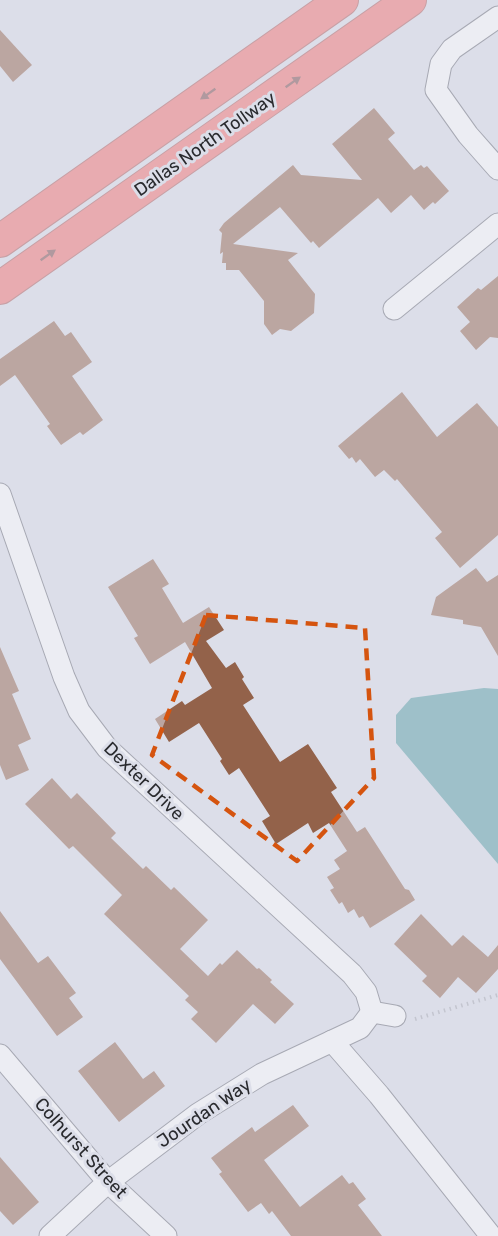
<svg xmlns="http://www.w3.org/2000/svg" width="498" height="1236" font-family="Rubik,sans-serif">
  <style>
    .water { fill: #539ba2 }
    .building { fill: #93624a }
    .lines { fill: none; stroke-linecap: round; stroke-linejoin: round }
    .minor-casing { stroke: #676973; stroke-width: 23 }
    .highway-casing { stroke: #ae5655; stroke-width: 34 }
    .path { stroke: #a4a6af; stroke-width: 4; stroke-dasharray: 1.5 4.5; stroke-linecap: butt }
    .minor { stroke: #fff; stroke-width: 21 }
    .highway { stroke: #f56e6a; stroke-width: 32 }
    .oneway { fill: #7b4546 }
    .marked { fill: none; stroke: #d5540f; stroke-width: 4.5; stroke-dasharray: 12 8; stroke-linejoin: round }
    .labels { text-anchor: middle; stroke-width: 6; stroke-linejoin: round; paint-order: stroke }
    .street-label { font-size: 18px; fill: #292a2e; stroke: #dcdee9 }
  </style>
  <rect width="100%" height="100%" fill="#dcdee9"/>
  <!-- water -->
  <path class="water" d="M 484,688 L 498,689 L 498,864 L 396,743 L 396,715 L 411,698 Z"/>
  <!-- building -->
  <g class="building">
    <path d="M 0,30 L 32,65 L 13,82 L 0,66 Z"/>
    <path d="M 374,108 L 395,133 L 388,139 L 414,170 L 421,165 L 424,168 L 427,166 L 449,191 L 435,204 L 433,202 L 424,210 L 411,195 L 391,213 L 378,198 L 319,248 L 313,241 L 311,243 L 280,207 L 233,244 L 298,253 L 288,260 L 315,294 L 314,313 L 291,331 L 280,329 L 272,335 L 264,324 L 264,301 L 239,270 L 226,270 L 226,263 L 222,263 L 223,252 L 220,254 L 222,233 L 219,230 L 224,223 L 293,165 L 301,175 L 362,180 L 332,144 Z"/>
    <path d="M 498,276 L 498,338 L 490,337 L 476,350 L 460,331 L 470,322 L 457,307 L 478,288 L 481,290 Z"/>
    <path d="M 54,321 L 65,336 L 71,332 L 92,362 L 72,376 L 103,420 L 83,435 L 80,432 L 61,445 L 47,426 L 50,424 L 15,375 L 0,386 L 0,359 Z"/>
    <path d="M 402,392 L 437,437 L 477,403 L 498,427 L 498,535 L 460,568 L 435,538 L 442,532 L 397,479 L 395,481 L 384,470 L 375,477 L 360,459 L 356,463 L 352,457 L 349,459 L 338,446 Z"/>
    <path d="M 153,559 L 169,584 L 162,588 L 183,623 L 209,607 L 224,630 L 206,641 L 226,668 L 235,662 L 244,677 L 242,679 L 254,698 L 243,705 L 280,762 L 308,744 L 337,788 L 331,792 L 357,832 L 365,827 L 405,889 L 409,890 L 415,900 L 370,928 L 363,916 L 359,918 L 354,909 L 348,913 L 342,902 L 339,904 L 330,890 L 334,888 L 327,877 L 340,869 L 334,860 L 347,851 L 329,823 L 313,833 L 308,823 L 276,844 L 262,821 L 270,816 L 239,768 L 229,775 L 220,761 L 222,759 L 199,723 L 169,742 L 155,719 L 182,701 L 185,705 L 212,688 L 185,642 L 150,664 L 134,638 L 138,636 L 108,587 Z"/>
    <path d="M 476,568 L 487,582 L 498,575 L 498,656 L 481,627 L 463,624 L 463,620 L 431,615 L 436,597 Z"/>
    <path d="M 0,647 L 19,691 L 12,694 L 31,739 L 18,745 L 29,770 L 6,780 L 0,765 Z"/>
    <path d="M 52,778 L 71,799 L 77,793 L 116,833 L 111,838 L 143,869 L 146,866 L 171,890 L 174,887 L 208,920 L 180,949 L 208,976 L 220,963 L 222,965 L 237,950 L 257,969 L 259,968 L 272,980 L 270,982 L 294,1004 L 275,1024 L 253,1004 L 216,1043 L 191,1019 L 198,1012 L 185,1000 L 189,996 L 104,914 L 122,895 L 73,846 L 69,849 L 25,804 Z"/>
    <path d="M 0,911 L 38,963 L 48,956 L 76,993 L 69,998 L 83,1017 L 57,1036 L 0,959 Z"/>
    <path d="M 421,914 L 452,946 L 463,935 L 488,957 L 498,945 L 498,969 L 476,993 L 458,977 L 440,998 L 422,981 L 427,976 L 394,944 Z"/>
    <path d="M 115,1042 L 143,1079 L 154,1071 L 165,1086 L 119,1122 L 78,1071 Z"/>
    <path d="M 293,1105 L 309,1126 L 264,1160 L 300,1207 L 342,1175 L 349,1184 L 353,1182 L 366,1199 L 358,1205 L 382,1236 L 291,1236 L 272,1211 L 269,1214 L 261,1203 L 248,1212 L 219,1174 L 222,1172 L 211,1158 L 252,1127 L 255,1132 Z"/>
    <path d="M 0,1157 L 39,1202 L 13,1225 L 0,1211 Z"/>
  </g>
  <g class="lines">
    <defs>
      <g id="minor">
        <path d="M 498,17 L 452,49 L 441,64 L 436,90 L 468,135 L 498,169"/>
        <path d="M 394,309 L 498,224"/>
        <path d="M 0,494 L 64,677 L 79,711 L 107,748 L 352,974 L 366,992 L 372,1012"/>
        <path d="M 372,1012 L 395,1016"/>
        <path d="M 332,1041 L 379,1095 L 491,1236"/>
        <path d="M 0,1055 L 108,1182 L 166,1236"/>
        <path d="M 50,1236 L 108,1182 L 198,1114 L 262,1074 L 360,1028 L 372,1012"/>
      </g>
      <g id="highway">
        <path d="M 0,241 L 342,0"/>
        <path d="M 0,288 L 410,0"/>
      </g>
    </defs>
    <!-- minor casing -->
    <use href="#minor" class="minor-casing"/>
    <!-- highway casing -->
    <use href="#highway" class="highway-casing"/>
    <!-- path -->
    <path class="path" d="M 415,1019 L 498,995"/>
    <!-- minor -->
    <use href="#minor" class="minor"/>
    <!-- highway -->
    <use href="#highway" class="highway"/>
  </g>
  <!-- one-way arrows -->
  <defs><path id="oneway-solid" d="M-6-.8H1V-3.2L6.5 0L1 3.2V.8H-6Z" transform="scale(1.5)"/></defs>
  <g class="oneway">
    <use href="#oneway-solid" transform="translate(293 82) rotate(-35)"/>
    <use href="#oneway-solid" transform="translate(208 94) rotate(145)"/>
    <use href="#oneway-solid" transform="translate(48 255) rotate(-35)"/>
  </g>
  <!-- marked area -->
  <path d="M0 0H498V1236H0ZM 206,615 L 365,628 L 374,778 L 297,861 L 152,755 Z" fill="#dcdee9" fill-opacity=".55" fill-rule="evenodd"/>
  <path class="marked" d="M 206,615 L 365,628 L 374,778 L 297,861 L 152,755 Z"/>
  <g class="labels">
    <!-- street labels -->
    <g class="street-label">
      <text transform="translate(205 144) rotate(-35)" y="6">Dallas North Tollway</text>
      <text transform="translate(144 781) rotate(44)" y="6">Dexter Drive</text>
      <text transform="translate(204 1113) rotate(-34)" y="6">Jourdan Way</text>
      <text transform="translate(81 1148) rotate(48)" y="6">Colhurst Street</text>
    </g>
  </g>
</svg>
